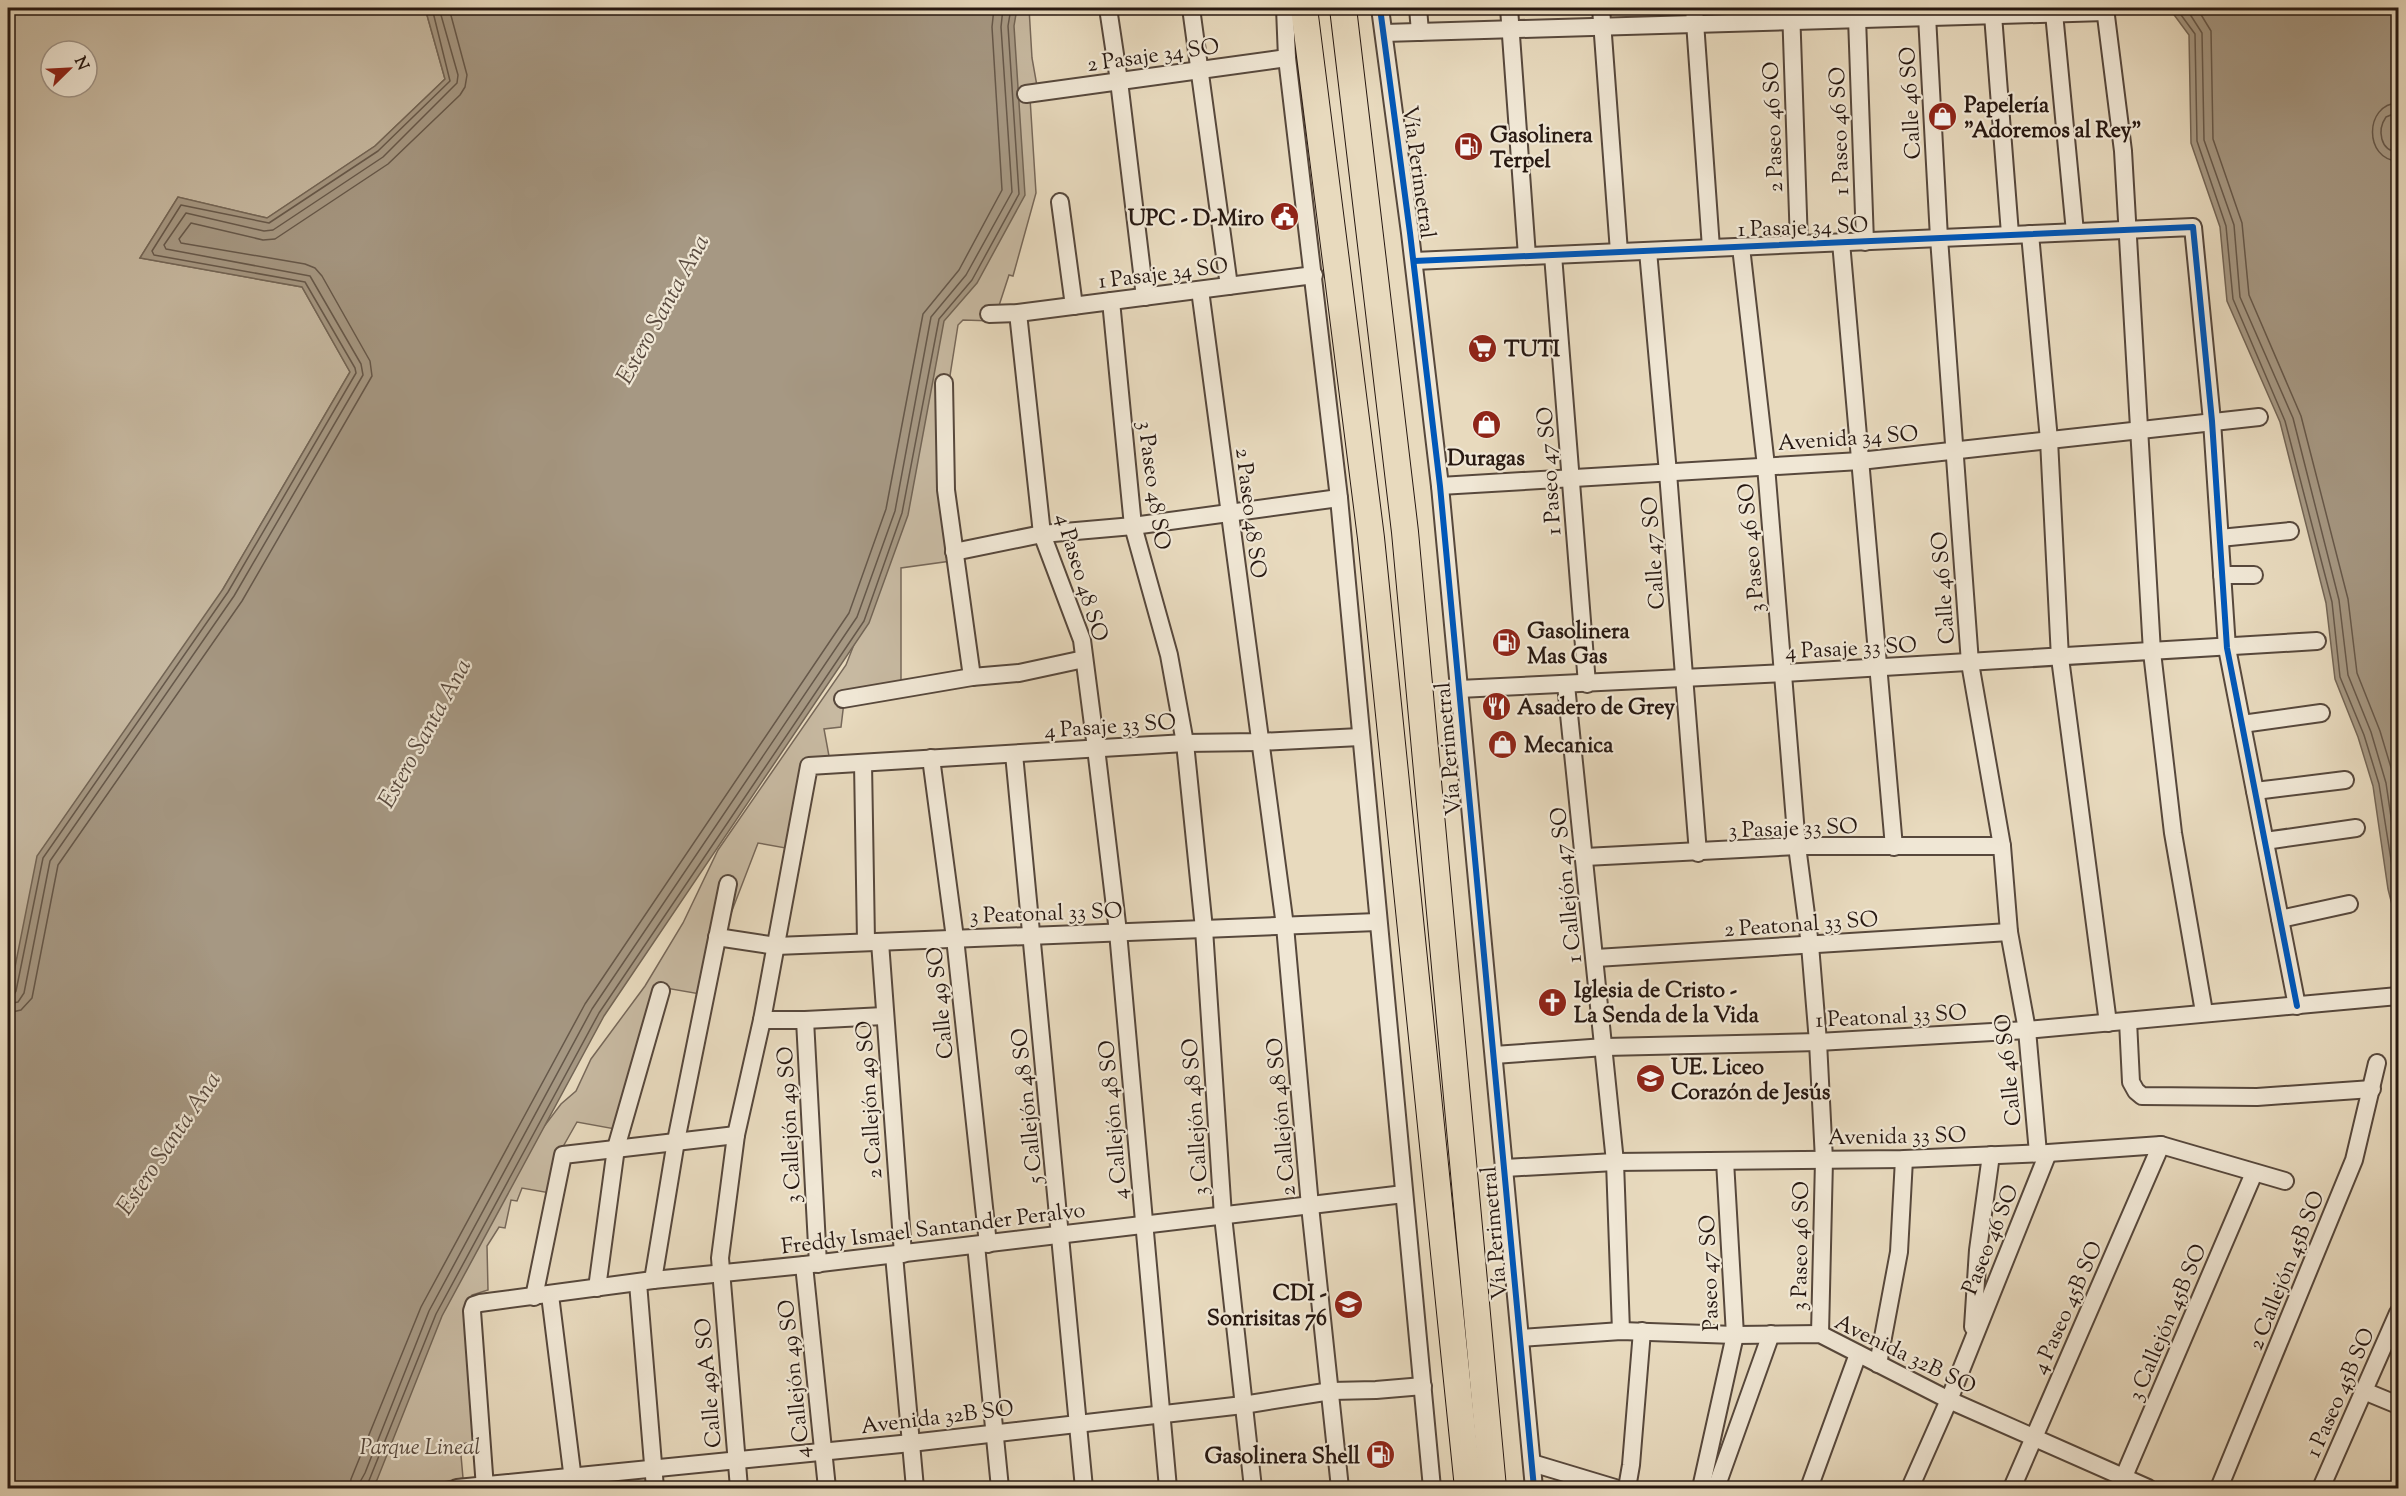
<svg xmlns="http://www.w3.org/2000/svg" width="2406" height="1496" font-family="'Sorts Mill Goudy',serif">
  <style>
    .green { fill: #c7b9a1; stroke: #776859; stroke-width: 1.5; fill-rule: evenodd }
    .water { fill: #a69883; stroke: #736555; stroke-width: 1.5 }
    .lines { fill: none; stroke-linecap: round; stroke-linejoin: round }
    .shore { stroke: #66584a; stroke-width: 1.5 }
    .minor-casing { stroke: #57483c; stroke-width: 20 }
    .highway-casing { stroke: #271811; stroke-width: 28 }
    .minor { stroke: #f0e7d5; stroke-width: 16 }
    .highway { stroke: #e8dabe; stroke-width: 26 }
    .cycleway-casing { stroke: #f0e7d5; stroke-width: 10 }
    .cycleway { stroke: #0057b8; stroke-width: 6 }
    .labels { text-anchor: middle; stroke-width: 4.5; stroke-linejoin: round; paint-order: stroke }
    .street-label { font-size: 22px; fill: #271811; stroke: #f0e7d5 }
    .poi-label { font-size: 22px; font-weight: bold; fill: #271811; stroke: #f0e7d5; text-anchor: start }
    .park-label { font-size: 22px; font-style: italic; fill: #57483c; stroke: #f0e7d5 }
    .water-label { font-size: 24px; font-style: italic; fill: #5a4b3f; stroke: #f0e7d5 }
  </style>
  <rect width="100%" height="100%" fill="#e8dabe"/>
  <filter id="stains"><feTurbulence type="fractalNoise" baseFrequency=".00333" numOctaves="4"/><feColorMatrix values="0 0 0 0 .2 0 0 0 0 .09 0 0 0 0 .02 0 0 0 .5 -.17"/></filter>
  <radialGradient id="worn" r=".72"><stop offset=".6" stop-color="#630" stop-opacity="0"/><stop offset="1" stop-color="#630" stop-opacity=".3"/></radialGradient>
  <!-- green -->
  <g class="green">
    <path d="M 8,8 L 425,8 L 445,79 L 375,146 L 267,218 L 178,197 L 140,258 L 302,287 L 350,372 L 223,589 L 8,1002 ZM 51,51 L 87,51 L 87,87 L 51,87 Z"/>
    <path d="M 1009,8 L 1029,8 L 1032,58 L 1037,86 L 1030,98 L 1036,193 L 1013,276 L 1009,275 L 994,321 L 963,320 L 958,325 L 949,382 L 951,561 L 901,568 L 901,691 L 844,702 L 841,727 L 824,729 L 829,756 L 807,764 L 791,849 L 758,843 L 700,994 L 666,988 L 615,1129 L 577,1122 L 560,1152 L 550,1193 L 522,1188 L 517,1201 L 511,1200 L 505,1228 L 499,1227 L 487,1246 L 488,1290 L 472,1295 L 469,1305 L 477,1442 L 460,1444 L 463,1478 L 414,1488 L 335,1488 L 527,1149 L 561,1104 L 576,1091 L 591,1059 L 645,986 L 683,923 L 718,850 L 846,665 L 862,624 Z"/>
  </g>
  <!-- water -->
  <g class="water">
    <path d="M 425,8 L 1017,8 L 1014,26 L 1025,195 L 977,283 L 944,321 L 908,515 L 869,623 L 604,1016 L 442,1316 L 377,1480 L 371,1488 L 8,1488 L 8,1002 L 37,856 L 223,589 L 350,372 L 302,287 L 140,258 L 178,197 L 267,218 L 375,146 L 445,79 Z"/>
    <path d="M 2169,8 L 2398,8 L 2398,117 L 2395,128 L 2398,170 L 2398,928 L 2388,889 L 2373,786 L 2358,737 L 2335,679 L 2326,603 L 2280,422 L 2227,301 L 2220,227 L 2191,143 L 2189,35 Z"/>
  </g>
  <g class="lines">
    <!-- shore -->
    <g class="shore">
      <path d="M 2176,8 L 2195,34 L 2197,141 L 2226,226 L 2233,299 L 2285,421 L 2332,602 L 2340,677 L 2364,735 L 2379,784 L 2398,904"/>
      <path d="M 2186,8 L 2202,33 L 2204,140 L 2234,225 L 2240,297 L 2293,418 L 2339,600 L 2348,675 L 2371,732 L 2386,783 L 2398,865"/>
      <path d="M 2197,8 L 2211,31 L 2213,139 L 2242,223 L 2249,295 L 2301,416 L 2348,599 L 2357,673 L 2380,731 L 2395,781 L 2398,805"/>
      <path d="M 2398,103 C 2364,104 2364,160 2398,161"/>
      <path d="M 2398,112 L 2386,117 C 2377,130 2380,151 2398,152"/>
      <path d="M 8,997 L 13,996 L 16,991 L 43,858 L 228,592 L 356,373 L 355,368 L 305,282 L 154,255 L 152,251 L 181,205 L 269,223 L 378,151 L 450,81 L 432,8"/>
      <path d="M 8,1004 L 18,1002 L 24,993 L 50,861 L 234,596 L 363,375 L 361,364 L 310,276 L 166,249 L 164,245 L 186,213 L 264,231 L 273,230 L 383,157 L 457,83 L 458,75 L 439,8"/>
      <path d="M 8,1013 L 21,1010 L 32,998 L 58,865 L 242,601 L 372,376 L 370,361 L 322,276 L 315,268 L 305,264 L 181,243 L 179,239 L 191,223 L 263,240 L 275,239 L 388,164 L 460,95 L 465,87 L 467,75 L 449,8"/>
      <path d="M 350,1488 L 351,1479 L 421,1307 L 585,1004 L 849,613 L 886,509 L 923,314 L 959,270 L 1002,190 L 992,27 L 994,8"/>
      <path d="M 359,1488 L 360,1482 L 365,1473 L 429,1311 L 592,1009 L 857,617 L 895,511 L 931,317 L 966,275 L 1012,192 L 1001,27 L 1003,8"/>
      <path d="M 366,1488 L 436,1314 L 599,1013 L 864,621 L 902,513 L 939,319 L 972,280 L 1019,194 L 1008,26 L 1011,8"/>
    </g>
    <defs>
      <g id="minor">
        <path d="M 1108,8 L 1119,81 L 1145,297"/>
        <path d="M 1191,8 L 1229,286"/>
        <path d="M 1285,8 L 1287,58 L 1339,498 L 1432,1488"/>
        <path d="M 1380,8 L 1410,233 L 1440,486 L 1534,1488"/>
        <path d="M 1418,8 L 1420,32"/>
        <path d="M 1509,8 L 1527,256"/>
        <path d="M 1601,8 L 1619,252"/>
        <path d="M 1694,8 L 1711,248"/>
        <path d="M 1791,8 L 1799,244"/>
        <path d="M 2105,8 L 2123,151 L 2152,652 L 2173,833 L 2204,1012"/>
        <path d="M 2054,13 L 2075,232"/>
        <path d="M 1993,15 L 2010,234"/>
        <path d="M 1927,16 L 1939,238 L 1970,663 L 2002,846 L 2009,932 L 2027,1030 L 2038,1153"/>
        <path d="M 1857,18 L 1865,242"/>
        <path d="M 1384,33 L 2105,12"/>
        <path d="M 1026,94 L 1287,58"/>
        <path d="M 1060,202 L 1074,306"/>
        <path d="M 2030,234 L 2049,440 L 2060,658 L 2108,1023"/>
        <path d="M 1841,242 L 1894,847"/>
        <path d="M 1741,247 L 1766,466 L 1797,846 L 1810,945 L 1818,1042 L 1824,1160 L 1820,1334"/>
        <path d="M 1648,251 L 1668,473 L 1698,853"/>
        <path d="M 1553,255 L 1587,684"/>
        <path d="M 1414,261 L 2193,227 L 2212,421 L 2227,648 L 2297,1006"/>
        <path d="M 1200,290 L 1285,926 L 1310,1206 L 1340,1488"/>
        <path d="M 1111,301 L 1133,526 L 1169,655 L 1185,743 L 1204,929 L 1223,1216 L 1253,1488"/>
        <path d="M 1018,313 L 1042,534 L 1082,640 L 1096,748 L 1118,932 L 1168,1488"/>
        <path d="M 989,314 L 1018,313 L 1314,275"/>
        <path d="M 944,383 L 946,490 L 972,677"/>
        <path d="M 1440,486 L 1860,461 L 2259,417"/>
        <path d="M 2220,538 L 2290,531"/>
        <path d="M 954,552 L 1042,534 L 1133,526 L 1339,498"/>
        <path d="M 2222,575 L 2254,575"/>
        <path d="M 1566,685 L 1615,1162 L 1621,1331"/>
        <path d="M 1459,689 L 1784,673 L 2317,641"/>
        <path d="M 843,699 L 972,677 L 1019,673 L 1084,659"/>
        <path d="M 2242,724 L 2321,713"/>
        <path d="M 1014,754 L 1084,1488"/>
        <path d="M 931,758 L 955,938 L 988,1244"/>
        <path d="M 863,763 L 866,941"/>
        <path d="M 2255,791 L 2345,780"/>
        <path d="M 2265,841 L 2356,828"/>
        <path d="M 1585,857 L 1797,846 L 2002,846"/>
        <path d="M 2280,919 L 2349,904"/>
        <path d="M 717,937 L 776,946 L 1377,922"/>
        <path d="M 880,942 L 903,1254"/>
        <path d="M 1596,958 L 2009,932"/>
        <path d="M 762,1020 L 805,1020 L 884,1016"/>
        <path d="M 805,1020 L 818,1264"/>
        <path d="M 2128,1021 L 2131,1082 L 2136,1091 L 2142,1096 L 2257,1097 L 2372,1089"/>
        <path d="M 1494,1055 L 1605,1047 L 1818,1042 L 2027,1030 L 2398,996"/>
        <path d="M 1505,1168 L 1615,1162 L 1904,1159 L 2048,1153 L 2161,1145 L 2285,1181"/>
        <path d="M 976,1245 L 1000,1488"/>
        <path d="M 894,1255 L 915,1488"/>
        <path d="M 804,1265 L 827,1488"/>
        <path d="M 653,1280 L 676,1141 L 728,884"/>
        <path d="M 638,1283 L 655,1488"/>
        <path d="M 597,1288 L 616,1148 L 661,991"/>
        <path d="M 550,1295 L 574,1488"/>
        <path d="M 534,1297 L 563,1155 L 736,1135"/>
        <path d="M 1973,1327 L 1978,1250 L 1991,1155"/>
        <path d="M 1521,1338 L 1621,1331 L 1735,1335 L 1820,1334 L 1949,1400 L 2148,1488"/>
        <path d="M 1878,1364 L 1899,1252 L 1904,1159"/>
        <path d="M 2364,1391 L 2398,1405"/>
        <path d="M 1532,1463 L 1615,1488"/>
        <path d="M 457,1488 L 911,1443 L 1243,1405 L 1331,1391 L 1376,1390 L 1423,1386"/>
        <path d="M 485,1488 L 472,1311 L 474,1305 L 480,1303 L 653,1280 L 804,1265 L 1404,1194"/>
        <path d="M 739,1488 L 720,1258 L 736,1135 L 762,1020 L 809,766 L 1185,743 L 1259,742 L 1360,737"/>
        <path d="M 1627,1488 L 1631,1465 L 1642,1331"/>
        <path d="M 1701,1488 L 1735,1335 L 1725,1161"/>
        <path d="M 1716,1488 L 1771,1334"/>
        <path d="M 1809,1488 L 1858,1354"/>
        <path d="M 1910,1488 L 1949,1400 L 2048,1153"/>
        <path d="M 2012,1488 L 2161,1145"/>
        <path d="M 2119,1488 L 2254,1173"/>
        <path d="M 2219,1488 L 2354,1160 L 2377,1063"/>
        <path d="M 2321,1488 L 2398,1313"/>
      </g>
      <g id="highway">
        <path d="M 1304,8 L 1371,538 L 1468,1488"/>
        <path d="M 1343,8 L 1405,532 L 1493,1488"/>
      </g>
    </defs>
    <!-- minor casing -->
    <use href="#minor" class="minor-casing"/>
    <!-- highway casing -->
    <use href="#highway" class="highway-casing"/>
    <!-- minor -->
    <use href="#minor" class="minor"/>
    <!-- highway -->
    <use href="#highway" class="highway"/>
    <defs>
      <g id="cycleway">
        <path d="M 1380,8 L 1410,233 L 1440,486 L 1534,1488"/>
        <path d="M 1414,261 L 2193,227 L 2212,421 L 2227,648 L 2297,1006"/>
      </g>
    </defs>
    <!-- cycleway casing -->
    <use href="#cycleway" class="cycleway-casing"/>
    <!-- cycleway -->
    <use href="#cycleway" class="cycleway"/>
  </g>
  <!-- icons -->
  <defs>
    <symbol id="shop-disc" viewBox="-11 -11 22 22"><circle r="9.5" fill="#8f2418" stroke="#f0e7d5"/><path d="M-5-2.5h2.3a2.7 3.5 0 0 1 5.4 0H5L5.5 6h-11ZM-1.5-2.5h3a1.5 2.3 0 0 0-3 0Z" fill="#fff"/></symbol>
    <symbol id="fuel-disc" viewBox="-11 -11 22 22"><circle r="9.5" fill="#8f2418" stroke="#f0e7d5"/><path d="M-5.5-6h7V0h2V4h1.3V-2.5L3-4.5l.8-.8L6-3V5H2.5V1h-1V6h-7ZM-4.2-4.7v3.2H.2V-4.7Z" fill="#fff"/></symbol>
    <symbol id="civic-disc" viewBox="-11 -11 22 22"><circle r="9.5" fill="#8f2418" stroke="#f0e7d5"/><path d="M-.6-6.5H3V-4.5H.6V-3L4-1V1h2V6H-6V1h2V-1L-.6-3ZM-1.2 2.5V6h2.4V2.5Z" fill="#fff"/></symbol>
    <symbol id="supermarket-disc" viewBox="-11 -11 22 22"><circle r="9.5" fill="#8f2418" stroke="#f0e7d5"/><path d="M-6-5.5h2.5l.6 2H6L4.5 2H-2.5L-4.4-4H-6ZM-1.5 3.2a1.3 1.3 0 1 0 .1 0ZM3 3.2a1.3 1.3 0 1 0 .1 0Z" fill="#fff"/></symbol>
    <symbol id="restaurant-disc" viewBox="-11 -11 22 22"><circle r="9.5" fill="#8f2418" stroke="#f0e7d5"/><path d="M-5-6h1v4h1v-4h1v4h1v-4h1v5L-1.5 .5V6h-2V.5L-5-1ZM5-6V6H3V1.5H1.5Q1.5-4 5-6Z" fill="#fff"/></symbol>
    <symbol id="church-disc" viewBox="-11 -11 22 22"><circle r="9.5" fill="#8f2418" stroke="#f0e7d5"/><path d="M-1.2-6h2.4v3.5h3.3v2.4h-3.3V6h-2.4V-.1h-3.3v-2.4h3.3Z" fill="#fff"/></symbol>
    <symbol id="school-disc" viewBox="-11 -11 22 22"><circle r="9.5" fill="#8f2418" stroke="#f0e7d5"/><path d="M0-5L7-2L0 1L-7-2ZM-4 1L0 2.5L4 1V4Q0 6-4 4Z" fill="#fff"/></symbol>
  </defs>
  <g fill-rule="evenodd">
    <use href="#shop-disc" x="1926" y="100" width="33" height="33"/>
    <use href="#fuel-disc" x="1452" y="130" width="33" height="33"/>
    <use href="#civic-disc" x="1268" y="200" width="33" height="33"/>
    <use href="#supermarket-disc" x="1466" y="332" width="33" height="33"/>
    <use href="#shop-disc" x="1470" y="408" width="33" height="33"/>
    <use href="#fuel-disc" x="1490" y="626" width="33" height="33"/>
    <use href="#restaurant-disc" x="1480" y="690" width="33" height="33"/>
    <use href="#shop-disc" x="1486" y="728" width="33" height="33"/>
    <use href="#church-disc" x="1536" y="986" width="33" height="33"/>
    <use href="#school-disc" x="1634" y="1062" width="33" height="33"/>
    <use href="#school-disc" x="1332" y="1288" width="33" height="33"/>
    <use href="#fuel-disc" x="1364" y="1438" width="33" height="33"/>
  </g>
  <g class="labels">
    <!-- street labels -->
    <g class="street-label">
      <text transform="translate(1153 54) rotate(-8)" y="8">2 Pasaje 34 SO</text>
      <text transform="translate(1909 103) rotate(-93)" y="8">Calle 46 SO</text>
      <text transform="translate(1772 127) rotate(-92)" y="8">2 Paseo 46 SO</text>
      <text transform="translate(1838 131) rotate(-92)" y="8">1 Paseo 46 SO</text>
      <text transform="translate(1420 172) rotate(82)" y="8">Vía Perimetral</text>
      <text transform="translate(1803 226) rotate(-2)" y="8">1 Pasaje 34 SO</text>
      <text transform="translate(1163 272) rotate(-7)" y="8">1 Pasaje 34 SO</text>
      <text transform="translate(1848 437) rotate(-4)" y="8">Avenida 34 SO</text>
      <text transform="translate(1548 471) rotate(-94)" y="8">1 Paseo 47 SO</text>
      <text transform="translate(1155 485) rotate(82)" y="8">3 Paseo 48 SO</text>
      <text transform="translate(1252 513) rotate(83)" y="8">2 Paseo 48 SO</text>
      <text transform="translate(1750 548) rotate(-95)" y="8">3 Paseo 46 SO</text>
      <text transform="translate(1652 553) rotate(-94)" y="8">Calle 47 SO</text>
      <text transform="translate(1083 577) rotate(73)" y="8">4 Paseo 48 SO</text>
      <text transform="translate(1942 588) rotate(-94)" y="8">Calle 46 SO</text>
      <text transform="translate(1851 647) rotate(-3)" y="8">4 Pasaje 33 SO</text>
      <text transform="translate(1110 725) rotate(-4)" y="8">4 Pasaje 33 SO</text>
      <text transform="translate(1447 749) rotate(-95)" y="8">Vía Perimetral</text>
      <text transform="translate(1793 827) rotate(-2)" y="8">3 Pasaje 33 SO</text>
      <text transform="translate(1565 885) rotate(-96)" y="8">1 Callejón 47 SO</text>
      <text transform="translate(1046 912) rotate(-2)" y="8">3 Peatonal 33 SO</text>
      <text transform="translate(1801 923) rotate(-4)" y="8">2 Peatonal 33 SO</text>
      <text transform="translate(939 1003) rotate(-96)" y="8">Calle 49 SO</text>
      <text transform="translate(1891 1015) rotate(-3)" y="8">1 Peatonal 33 SO</text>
      <text transform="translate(2007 1070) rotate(-96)" y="8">Calle 46 SO</text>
      <text transform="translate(868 1100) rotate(-94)" y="8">2 Callejón 49 SO</text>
      <text transform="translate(1026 1106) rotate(-96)" y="8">5 Callejón 48 SO</text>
      <text transform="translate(1194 1117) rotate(-94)" y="8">3 Callejón 48 SO</text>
      <text transform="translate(1280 1117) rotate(-95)" y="8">2 Callejón 48 SO</text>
      <text transform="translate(1112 1120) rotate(-95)" y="8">4 Callejón 48 SO</text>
      <text transform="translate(788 1125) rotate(-93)" y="8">3 Callejón 49 SO</text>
      <text transform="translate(1897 1135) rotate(-1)" y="8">Avenida 33 SO</text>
      <text transform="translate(933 1227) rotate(-7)" y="8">Freddy Ismael Santander Peralvo</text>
      <text transform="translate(1493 1233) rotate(-95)" y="8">Vía Perimetral</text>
      <text transform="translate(1989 1239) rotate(-68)" y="8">Paseo 46 SO</text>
      <text transform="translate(1799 1246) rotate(-89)" y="8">3 Paseo 46 SO</text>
      <text transform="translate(2285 1270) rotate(-68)" y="8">2 Callejón 45B SO</text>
      <text transform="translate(1708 1273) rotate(-92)" y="8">Paseo 47 SO</text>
      <text transform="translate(2066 1307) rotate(-66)" y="8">4 Paseo 45B SO</text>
      <text transform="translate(2166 1322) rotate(-67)" y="8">3 Callejón 45B SO</text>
      <text transform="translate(1906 1353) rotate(26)" y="8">Avenida 32B SO</text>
      <text transform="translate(793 1379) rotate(-96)" y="8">4 Callejón 49 SO</text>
      <text transform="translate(707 1383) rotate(-95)" y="8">Calle 49A SO</text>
      <text transform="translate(2339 1392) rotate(-66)" y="8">1 Paseo 45B SO</text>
      <text transform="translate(937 1416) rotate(-7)" y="8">Avenida 32B SO</text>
    </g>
    <!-- poi labels -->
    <g class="poi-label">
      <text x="1964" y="112">Papelería<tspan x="1964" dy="25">"Adoremos al Rey"</tspan></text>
      <text x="1490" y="142">Gasolinera<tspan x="1490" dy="25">Terpel</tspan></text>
      <text x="1264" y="225" text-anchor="end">UPC - D-Miro</text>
      <text x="1504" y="356">TUTI</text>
      <text x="1486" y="465" text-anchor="middle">Duragas</text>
      <text x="1527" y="638">Gasolinera<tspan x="1527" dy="25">Mas Gas</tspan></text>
      <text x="1517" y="714">Asadero de Grey</text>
      <text x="1524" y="752">Mecanica</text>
      <text x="1574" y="997">Iglesia de Cristo -<tspan x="1574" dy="25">La Senda de la Vida</tspan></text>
      <text x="1671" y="1074">UE. Liceo<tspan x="1671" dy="25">Corazón de Jesús</tspan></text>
      <text x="1327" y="1300" text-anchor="end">CDI -<tspan x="1327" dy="25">Sonrisitas 76</tspan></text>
      <text x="1360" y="1463" text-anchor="end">Gasolinera Shell</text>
    </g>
    <!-- park labels -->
    <g class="park-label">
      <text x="420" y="1454">Parque Lineal</text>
    </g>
    <!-- water labels -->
    <g class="water-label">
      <text transform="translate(662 309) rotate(-61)" y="8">Estero Santa Ana</text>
      <text transform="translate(424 733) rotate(-61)" y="8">Estero Santa Ana</text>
      <text transform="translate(168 1143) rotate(-56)" y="8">Estero Santa Ana</text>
    </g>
  </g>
  <!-- margin -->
  <rect width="2406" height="1496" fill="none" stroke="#e8dabe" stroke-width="30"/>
  <rect x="9" y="9" width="2388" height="1478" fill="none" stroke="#271811" stroke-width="3"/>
  <rect x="15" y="15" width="2376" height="1466" fill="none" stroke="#271811" stroke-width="1.5"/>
  <!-- north arrow -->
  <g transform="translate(69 69) rotate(66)"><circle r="28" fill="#f0e7d5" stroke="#a09487" stroke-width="1.5"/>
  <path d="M0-4.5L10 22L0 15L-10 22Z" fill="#8f2418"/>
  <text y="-9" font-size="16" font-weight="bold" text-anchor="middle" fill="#271811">N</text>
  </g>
  <rect width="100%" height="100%" filter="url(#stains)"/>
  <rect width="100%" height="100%" fill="url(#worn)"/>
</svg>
